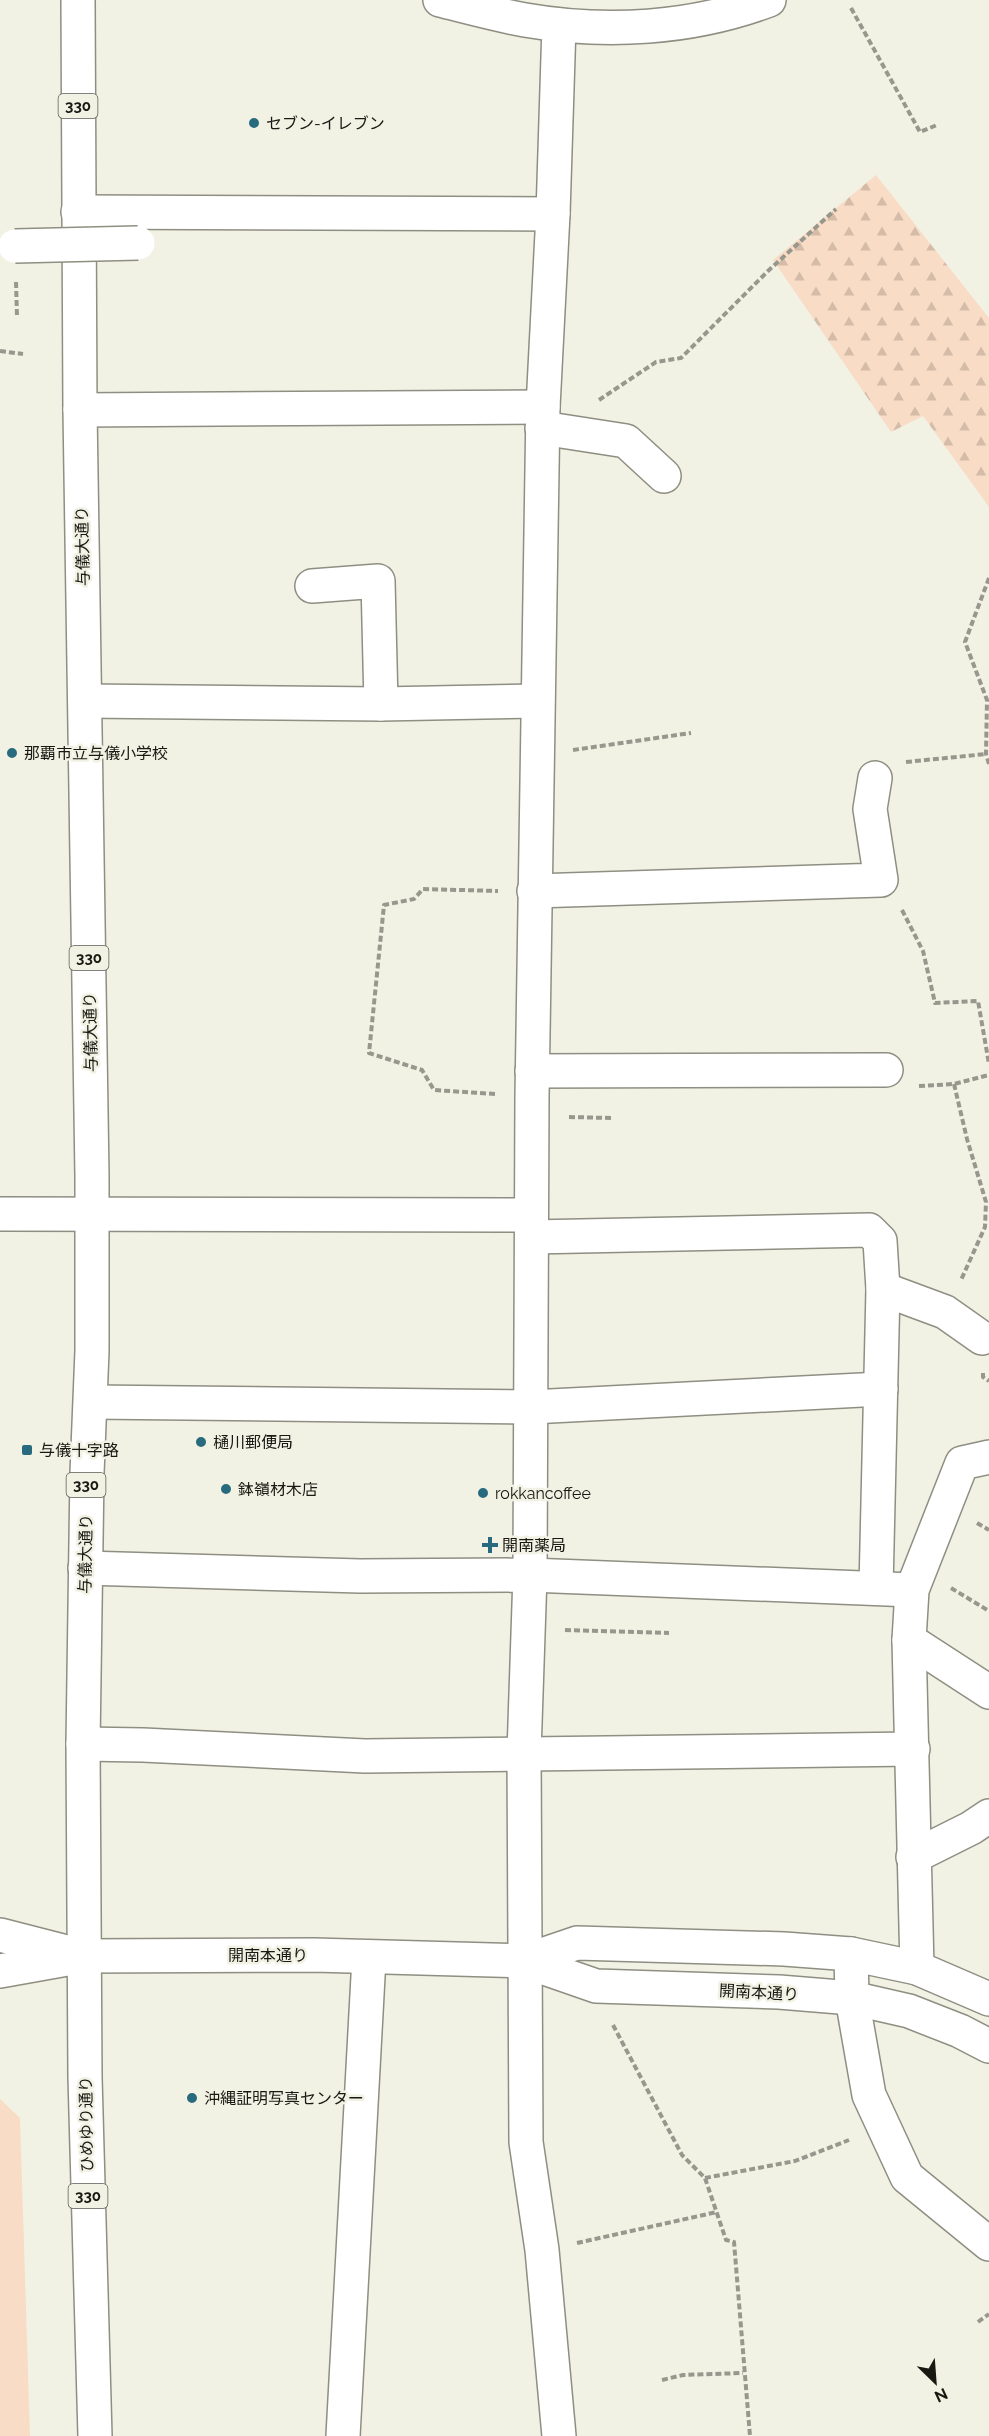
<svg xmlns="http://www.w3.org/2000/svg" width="989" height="2436" font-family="Raleway,'Noto Sans JP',sans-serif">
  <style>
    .green { fill: #f8dcc5 }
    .forest { fill: url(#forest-firs) }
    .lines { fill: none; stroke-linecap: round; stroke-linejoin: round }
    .minor-casing { stroke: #8e8e82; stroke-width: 36 }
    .major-casing { stroke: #8e8e82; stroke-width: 36 }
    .highway-casing { stroke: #8e8e82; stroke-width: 36 }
    .path { stroke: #97978d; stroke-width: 4; stroke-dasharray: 6 3; stroke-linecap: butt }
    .minor { stroke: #fff; stroke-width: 33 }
    .major { stroke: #fff; stroke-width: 33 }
    .highway { stroke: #fff; stroke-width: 33 }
    .minor-bridge-casing { stroke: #8e8e82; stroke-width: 36; stroke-linecap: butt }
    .minor-bridge { stroke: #fff; stroke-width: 33 }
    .poi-dot { fill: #296b7e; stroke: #f2f2e4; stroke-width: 2 }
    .labels { text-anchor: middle; stroke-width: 5; stroke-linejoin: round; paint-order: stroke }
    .shield { fill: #f2f2e4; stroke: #5a5a52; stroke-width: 1.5 }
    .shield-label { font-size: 15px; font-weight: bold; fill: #191914 }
    .poi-label { font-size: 16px; fill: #191914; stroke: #f2f2e4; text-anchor: start }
    .street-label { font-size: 16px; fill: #191914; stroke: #f2f2e4 }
  </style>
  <defs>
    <pattern id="forest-firs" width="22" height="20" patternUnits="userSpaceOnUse" patternTransform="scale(1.5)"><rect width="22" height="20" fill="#f8dcc5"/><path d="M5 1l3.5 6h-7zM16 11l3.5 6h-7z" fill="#d4bca8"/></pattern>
  </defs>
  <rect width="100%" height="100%" fill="#f2f2e4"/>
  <!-- green -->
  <path class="green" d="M 0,2099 L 20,2118 L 30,2436 L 0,2436 Z"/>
  <!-- forest -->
  <path class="forest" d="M 876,175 L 989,318 L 989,507 L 923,416 L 891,432 L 773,260 Z"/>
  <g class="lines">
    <defs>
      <g id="minor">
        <path d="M 559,25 L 553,214 L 543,407 L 532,1096 L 530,1575 L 524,1753 L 526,2142 L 542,2250 L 559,2436"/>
        <path d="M 78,212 L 553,214"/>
        <path d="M 80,410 L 543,407"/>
        <path d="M 542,428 L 626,441 L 664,476"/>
        <path d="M 312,586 L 378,581 L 381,704"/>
        <path d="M 85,701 L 381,704 L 537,701"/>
        <path d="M 534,891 L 881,880 L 870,809 L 875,778"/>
        <path d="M 532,1071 L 886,1070"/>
        <path d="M 0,1214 L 531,1215"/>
        <path d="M 532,1237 L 869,1230 L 880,1241 L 883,1289 L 876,1588"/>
        <path d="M 883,1289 L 945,1312 L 982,1338"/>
        <path d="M 92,1402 L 531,1407 L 881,1389"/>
        <path d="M 85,1568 L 360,1576 L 530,1575 L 912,1590"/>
        <path d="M 909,1640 L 989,1692"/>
        <path d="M 83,1744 L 143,1745 L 365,1756 L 913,1749"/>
        <path d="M 913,1857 L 971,1828 L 989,1816"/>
        <path d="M 851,1954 L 852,1998 L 869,2095 L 907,2177 L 989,2244"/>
        <path d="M 917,1968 L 909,1640 L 912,1590 L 962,1463 L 989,1457"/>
        <path d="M 343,2436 L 369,1958"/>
      </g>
      <g id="major">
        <path d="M 440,0 C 468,7 497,15 525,20 C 606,34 692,29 769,0"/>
        <path d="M 0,1935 L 74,1954"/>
        <path d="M 524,1961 L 577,1943 L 784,1949 L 851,1954 L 917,1968 L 989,1999"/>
        <path d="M 0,1971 L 84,1956 L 314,1955 L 524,1961 L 596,1986 L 779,1992 L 852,1998 L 909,2011 L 960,2031 L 989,2046"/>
      </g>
      <path id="highway" d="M 78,0 L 80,410 L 92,1176 L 92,1351 L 87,1473 L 83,1744 L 85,2077 L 95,2436"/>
    </defs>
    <!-- minor casing -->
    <use href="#minor" class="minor-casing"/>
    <!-- major casing -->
    <use href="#major" class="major-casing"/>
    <!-- highway casing -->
    <use href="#highway" class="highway-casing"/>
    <!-- path -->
    <g class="path">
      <path d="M 851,8 L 920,132 L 937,125"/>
      <path d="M 16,282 L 17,317"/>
      <path d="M 0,351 L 23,354"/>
      <path d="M 599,400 L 656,362 L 681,358 L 769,270 L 836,209"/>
      <path d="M 989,578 L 965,642 L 987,700 L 986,754 L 989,764"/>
      <path d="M 573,750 L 691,733"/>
      <path d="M 906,762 L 986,754"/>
      <path d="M 902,910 L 923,951 L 935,1003 L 978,1001 L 989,1064"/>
      <path d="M 954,1084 L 967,1139 L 986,1202 L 985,1227 L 961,1280"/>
      <path d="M 919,1086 L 954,1084 L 989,1075"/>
      <path d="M 495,1094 L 434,1090 L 422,1070 L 369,1053 L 384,905 L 414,899 L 423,889 L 498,891"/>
      <path d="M 569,1117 L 612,1118"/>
      <path d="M 983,1373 L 983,1377 L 989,1381"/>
      <path d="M 977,1523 L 989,1530"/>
      <path d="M 951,1588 L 989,1611"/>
      <path d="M 565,1630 L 669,1633"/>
      <path d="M 613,2025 L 682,2155 L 705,2178 L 726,2240 L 734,2242 L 750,2436"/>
      <path d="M 705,2178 L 795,2161 L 849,2140"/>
      <path d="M 577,2243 L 717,2212"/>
      <path d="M 978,2322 L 989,2314"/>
      <path d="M 662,2380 L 683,2375 L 743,2373"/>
    </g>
    <!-- minor -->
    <use href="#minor" class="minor"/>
    <!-- major -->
    <use href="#major" class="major"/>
    <!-- highway -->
    <use href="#highway" class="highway"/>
    <defs>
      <path id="minor-bridge" d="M 15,246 L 138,243"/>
    </defs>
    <!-- minor-bridge casing -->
    <use href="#minor-bridge" class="minor-bridge-casing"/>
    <!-- minor-bridge -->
    <use href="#minor-bridge" class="minor-bridge"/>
  </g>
  <!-- markers -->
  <g class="poi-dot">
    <circle cx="254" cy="123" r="6"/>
    <circle cx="12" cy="753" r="6"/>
    <circle cx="201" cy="1442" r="6"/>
    <rect x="21" y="1444" width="12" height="12" rx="3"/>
    <circle cx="226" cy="1489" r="6"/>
    <circle cx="483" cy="1493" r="6"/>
    <path d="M487 1536h6v6h6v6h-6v6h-6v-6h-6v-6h6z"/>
    <circle cx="192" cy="2098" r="6"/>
  </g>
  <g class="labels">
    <!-- shield labels -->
    <g class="shield">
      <rect x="58.5" y="94" width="39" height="24" rx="4.5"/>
      <rect x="69.5" y="946" width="39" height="24" rx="4.5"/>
      <rect x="66.5" y="1473" width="39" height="24" rx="4.5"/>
      <rect x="68.5" y="2184" width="39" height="24" rx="4.5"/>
    </g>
    <g class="shield-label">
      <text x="78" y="111">330</text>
      <text x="89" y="963">330</text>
      <text x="86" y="1490">330</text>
      <text x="88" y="2201">330</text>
    </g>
    <!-- poi labels -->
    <g class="poi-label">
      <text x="266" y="129">セブン-イレブン</text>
      <text x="24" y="759">那覇市立与儀小学校</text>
      <text x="213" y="1448">樋川郵便局</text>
      <text x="39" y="1456">与儀十字路</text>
      <text x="238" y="1495">鉢嶺材木店</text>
      <text x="495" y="1499">rokkancoffee</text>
      <text x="502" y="1551">開南薬局</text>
      <text x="204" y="2104">沖縄証明写真センター</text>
    </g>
    <!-- street labels -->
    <g class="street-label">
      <text transform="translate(82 546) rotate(-91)" y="6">与儀大通り</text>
      <text transform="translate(90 1032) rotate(-91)" y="6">与儀大通り</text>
      <text transform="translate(85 1554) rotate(-89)" y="6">与儀大通り</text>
      <text x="268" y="1961">開南本通り</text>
      <text transform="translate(759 1992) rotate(3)" y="6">開南本通り</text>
      <text transform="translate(86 2124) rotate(-91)" y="6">ひめゆり通り</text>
    </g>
  </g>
  <!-- north arrow -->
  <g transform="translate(935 2382) rotate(155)" stroke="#f2f2e4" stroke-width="4.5" paint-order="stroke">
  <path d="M0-4.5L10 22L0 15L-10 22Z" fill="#191914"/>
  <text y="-9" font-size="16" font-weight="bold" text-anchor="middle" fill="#191914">N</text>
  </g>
</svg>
